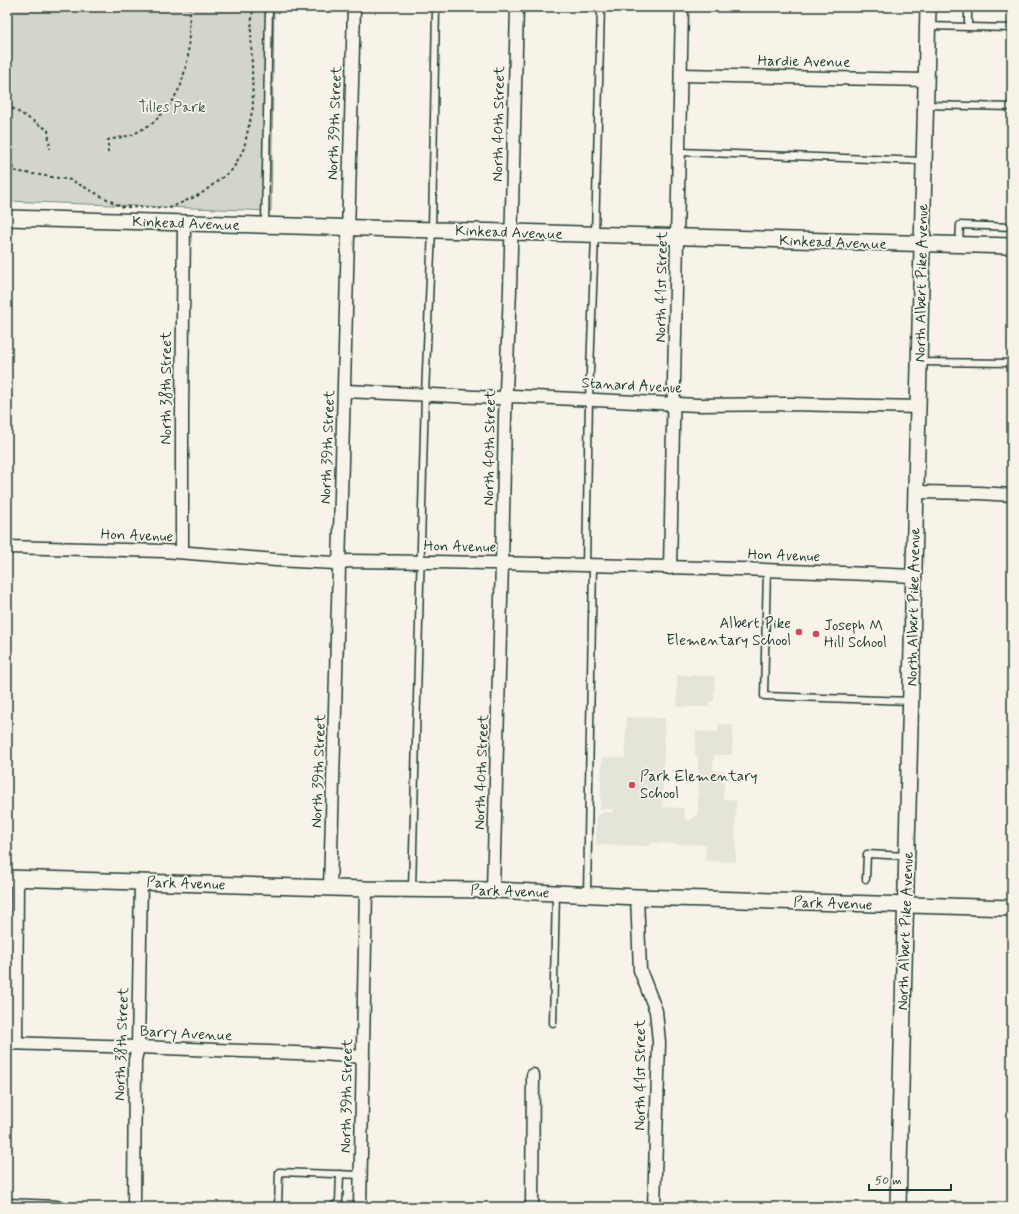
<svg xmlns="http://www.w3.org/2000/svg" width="1019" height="1214" font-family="Mynerve,sans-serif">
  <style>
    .built { fill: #e5e4d9 }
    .green { fill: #d3d5ca; stroke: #79897f }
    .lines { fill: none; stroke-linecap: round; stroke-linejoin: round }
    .service-casing { stroke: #1f3d34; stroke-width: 9 }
    .minor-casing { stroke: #1f3d34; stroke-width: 15 }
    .tertiary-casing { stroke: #1f3d34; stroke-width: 18 }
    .path { stroke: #1f3d34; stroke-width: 2; stroke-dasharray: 3 3; stroke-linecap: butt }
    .service { stroke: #f7f3e8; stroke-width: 6 }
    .minor { stroke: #f7f3e8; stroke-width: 12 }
    .tertiary { stroke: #f7f3e8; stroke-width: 15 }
    .poi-dot { fill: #d1495b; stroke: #f7f3e8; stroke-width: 1.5 }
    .labels { text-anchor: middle; stroke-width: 3.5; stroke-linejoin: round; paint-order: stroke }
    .street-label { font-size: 15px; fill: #1f3d34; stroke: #f7f3e8 }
    .park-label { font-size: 15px; fill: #435b52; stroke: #f7f3e8 }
    .poi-label { font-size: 15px; fill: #1f3d34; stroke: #f7f3e8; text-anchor: start }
  </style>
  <rect width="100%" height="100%" fill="#f7f3e8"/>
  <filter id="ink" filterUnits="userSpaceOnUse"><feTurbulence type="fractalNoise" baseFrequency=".025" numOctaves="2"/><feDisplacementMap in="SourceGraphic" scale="8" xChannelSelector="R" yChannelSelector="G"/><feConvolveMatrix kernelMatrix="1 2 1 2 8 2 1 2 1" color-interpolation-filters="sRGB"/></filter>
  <g filter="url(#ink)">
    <!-- built -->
    <g class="built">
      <path d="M 677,675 L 715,676 L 714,701 L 709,701 L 709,707 L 677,707 Z"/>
      <path d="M 626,717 L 665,718 L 662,807 L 684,808 L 684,818 L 690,821 L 698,813 L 698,757 L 695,756 L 696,731 L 718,732 L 719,724 L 733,725 L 732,755 L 714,755 L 713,770 L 725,771 L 723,799 L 736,800 L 735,835 L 736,841 L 736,862 L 705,861 L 706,845 L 651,843 L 650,846 L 596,845 L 597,814 L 601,815 L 603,812 L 613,812 L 613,809 L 600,809 L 602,757 L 625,758 Z"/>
    </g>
    <!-- green -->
    <path class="green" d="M 7,7 L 274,7 L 271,211 L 7,201 Z"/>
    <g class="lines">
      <defs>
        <g id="service">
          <path d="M 927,26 L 1012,28"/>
          <path d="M 968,27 L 968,7"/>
          <path d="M 926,105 L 1012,107"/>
          <path d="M 679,152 L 924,161"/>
          <path d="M 265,225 L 269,7"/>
          <path d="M 959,243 L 960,225 L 1012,227"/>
          <path d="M 920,362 L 1012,363"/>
          <path d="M 586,565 L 589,399 L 595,235 L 601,7"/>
          <path d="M 767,570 L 764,696 L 910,701"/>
          <path d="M 866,879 L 867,854 L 907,856"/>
          <path d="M 412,889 L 425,394 L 432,230 L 436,7"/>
          <path d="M 587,895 L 593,565"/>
          <path d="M 553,1023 L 556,893"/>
          <path d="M 278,1207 L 279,1172 L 361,1175"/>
          <path d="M 332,1207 L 339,1202 L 340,1174"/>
        </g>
        <g id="minor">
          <path d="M 681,75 L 926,80"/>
          <path d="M 345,391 L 498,398 L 513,396 L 698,405 L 790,404 L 918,407"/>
          <path d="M 916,492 L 979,493 L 1012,495"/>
          <path d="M 7,547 L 164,551 L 276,560 L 335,563 L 349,561 C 537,563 725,567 913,576"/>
          <path d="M 182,552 L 182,413 L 184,223"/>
          <path d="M 670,568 L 682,7"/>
          <path d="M 330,888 C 340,594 345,301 354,7"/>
          <path d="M 493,890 L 502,563 L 505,417 L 510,289 L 517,7"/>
          <path d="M 637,897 L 640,970 L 656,1011 L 659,1042 L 654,1207"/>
          <path d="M 7,1043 L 138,1047 L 321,1054 L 363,1057"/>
          <path d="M 16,1043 L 17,878"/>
          <path d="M 7,1205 L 57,1207"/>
          <path d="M 134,1207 L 135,1060 L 138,1047 L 141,882"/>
          <path d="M 360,1207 L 366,889"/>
          <path d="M 532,1207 L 533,1075"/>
        </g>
        <g id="tertiary">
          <path d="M 7,218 L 1012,246"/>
          <path d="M 7,878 L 366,889 L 493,890 L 637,897 L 1012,908"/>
          <path d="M 898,1207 L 928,7"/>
        </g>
      </defs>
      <!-- service casing -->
      <use href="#service" class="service-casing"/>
      <!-- minor casing -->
      <use href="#minor" class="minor-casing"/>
      <!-- tertiary casing -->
      <use href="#tertiary" class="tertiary-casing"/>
      <!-- path -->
      <g class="path">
        <path d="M 7,105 L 48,130 L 50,149"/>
        <path d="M 108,153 L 108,140 L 132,135 L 153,123 L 171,104 L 181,85 L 188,58 L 190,7"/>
        <path d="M 7,155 L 14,171 L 71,180 L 122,207 L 170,208 L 201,194 L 233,169 L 244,148 L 253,107 L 251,30 L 253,7"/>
      </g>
      <!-- service -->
      <use href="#service" class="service"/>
      <!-- minor -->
      <use href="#minor" class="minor"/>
      <!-- tertiary -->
      <use href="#tertiary" class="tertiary"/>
    </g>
  </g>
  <!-- markers -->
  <g class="poi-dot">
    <circle cx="799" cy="632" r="4"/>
    <circle cx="816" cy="634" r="4"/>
    <circle cx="632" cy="785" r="4"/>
  </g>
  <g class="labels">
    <!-- street labels -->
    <g class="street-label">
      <text transform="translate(804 61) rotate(1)" y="5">Hardie Avenue</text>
      <text transform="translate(334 123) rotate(-88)" y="5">North 39th Street</text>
      <text transform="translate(498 124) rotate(-89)" y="5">North 40th Street</text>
      <text transform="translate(186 223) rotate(2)" y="5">Kinkead Avenue</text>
      <text transform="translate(509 232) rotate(2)" y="5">Kinkead Avenue</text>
      <text transform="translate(833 242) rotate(2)" y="5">Kinkead Avenue</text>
      <text transform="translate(921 283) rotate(-89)" y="5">North Albert Pike Avenue</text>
      <text transform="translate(661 287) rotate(-89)" y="5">North 41st Street</text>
      <text transform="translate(632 385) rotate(3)" y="5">Stanard Avenue</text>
      <text transform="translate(166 388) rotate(-90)" y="5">North 38th Street</text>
      <text transform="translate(327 447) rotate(-88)" y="5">North 39th Street</text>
      <text transform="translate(489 448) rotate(-89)" y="5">North 40th Street</text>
      <text transform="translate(137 535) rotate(2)" y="5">Hon Avenue</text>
      <text transform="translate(460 546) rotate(1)" y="5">Hon Avenue</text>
      <text transform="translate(784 555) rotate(2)" y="5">Hon Avenue</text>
      <text transform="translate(913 607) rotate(-89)" y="5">North Albert Pike Avenue</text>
      <text transform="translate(318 771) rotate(-88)" y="5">North 39th Street</text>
      <text transform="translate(481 772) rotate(-88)" y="5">North 40th Street</text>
      <text transform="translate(186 883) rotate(2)" y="5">Park Avenue</text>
      <text transform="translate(510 891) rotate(2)" y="5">Park Avenue</text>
      <text transform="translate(833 903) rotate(2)" y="5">Park Avenue</text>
      <text transform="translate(905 931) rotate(-88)" y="5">North Albert Pike Avenue</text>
      <text transform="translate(186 1033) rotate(3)" y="5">Barry Avenue</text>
      <text transform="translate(121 1044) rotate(-88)" y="5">North 38th Street</text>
      <text transform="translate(640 1075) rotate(-90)" y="5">North 41st Street</text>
      <text transform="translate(346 1096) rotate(-89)" y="5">North 39th Street</text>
    </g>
    <!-- park labels -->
    <g class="park-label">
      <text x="172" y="112">Tilles Park</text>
    </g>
    <!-- poi labels -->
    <g class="poi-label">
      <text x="791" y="628" text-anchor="end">Albert Pike<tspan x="791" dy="17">Elementary School</tspan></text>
      <text x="824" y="630">Joseph M<tspan x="824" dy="17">Hill School</tspan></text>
      <text x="640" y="781">Park Elementary<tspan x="640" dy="17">School</tspan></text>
    </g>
  </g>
  <!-- margin -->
  <rect width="1019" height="1214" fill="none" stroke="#f7f3e8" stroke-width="24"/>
  <rect x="12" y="12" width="995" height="1190" fill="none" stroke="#1f3d34" stroke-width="1.5" filter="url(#ink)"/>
  <!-- scale -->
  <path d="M869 1184v6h82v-6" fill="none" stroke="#1f3d34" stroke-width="2"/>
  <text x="875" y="1184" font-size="12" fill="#1f3d34" stroke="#f7f3e8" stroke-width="3" paint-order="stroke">50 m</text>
</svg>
